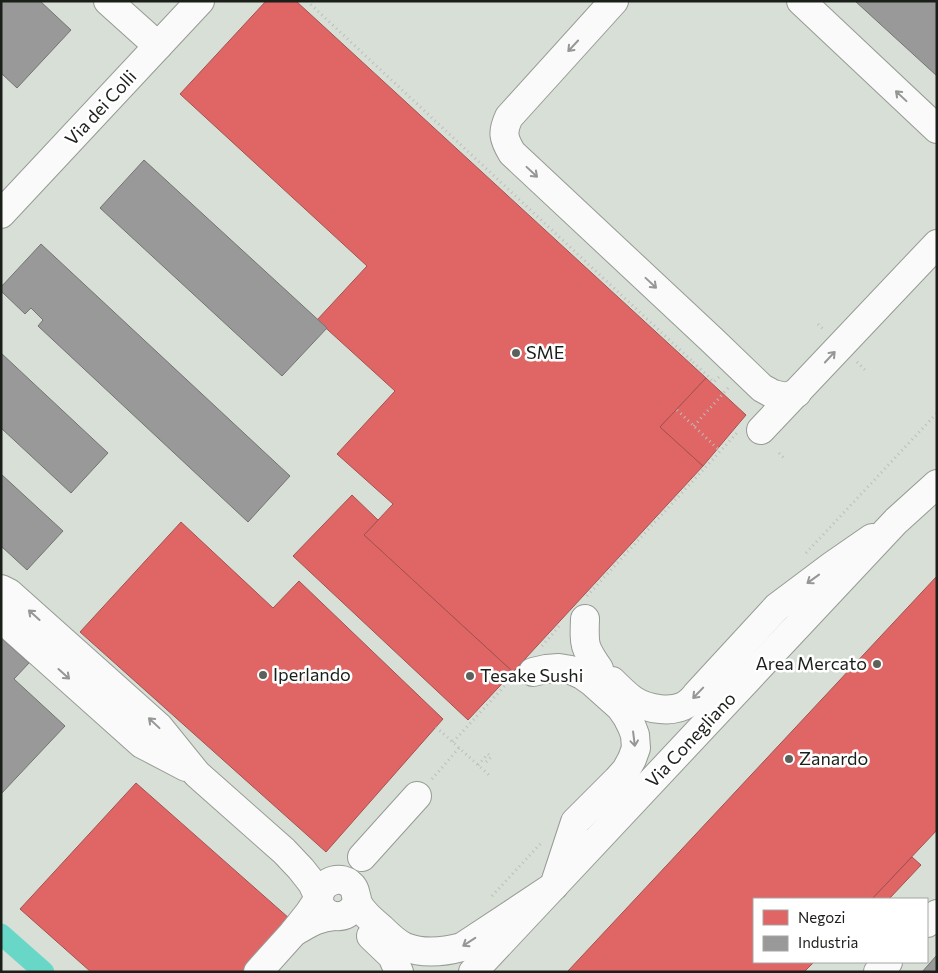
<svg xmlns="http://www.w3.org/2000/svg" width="938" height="973" font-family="Commissioner,sans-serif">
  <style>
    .shops { fill: #e06666; stroke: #a5514f }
    .industry { fill: #999; stroke: #737473 }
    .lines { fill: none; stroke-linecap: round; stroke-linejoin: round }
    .canal { stroke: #69d7c7; stroke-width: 21 }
    .minor-casing { stroke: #969b95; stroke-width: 30 }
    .major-casing { stroke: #969b95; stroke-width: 30 }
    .path { stroke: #bcbebc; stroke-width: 3; stroke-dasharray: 1 4; stroke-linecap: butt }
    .minor { stroke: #f9faf9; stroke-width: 28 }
    .major { stroke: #f9faf9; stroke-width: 28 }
    .oneway { stroke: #959794 }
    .poi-dot { fill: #5c625b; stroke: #fff; stroke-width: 2 }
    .labels { text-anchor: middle; stroke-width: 5; stroke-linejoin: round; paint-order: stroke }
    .street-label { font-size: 18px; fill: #1a1f19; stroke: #fff }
    .poi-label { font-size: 18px; fill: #1a1f19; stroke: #fff; text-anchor: start }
  </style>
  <rect width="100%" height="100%" fill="#d8dfd6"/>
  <!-- shops -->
  <g class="shops">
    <path d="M 266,1 L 296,1 L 706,378 L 660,427 L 703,466 L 513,672 L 364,535 L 393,504 L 337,454 L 395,391 L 317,320 L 367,266 L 180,94 Z"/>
    <path d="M 706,378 L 746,415 L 703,466 L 660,427 Z"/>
    <path d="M 352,495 L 378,520 L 364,535 L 513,672 L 468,720 L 293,556 Z"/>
    <path d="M 181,522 L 273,608 L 299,581 L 443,719 L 326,852 L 80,632 Z"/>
    <path d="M 937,576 L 937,830 L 872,899 L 754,899 L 754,962 L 814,962 L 804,972 L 567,972 Z"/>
    <path d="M 136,783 L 290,919 L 245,972 L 91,972 L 20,909 Z"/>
    <path d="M 912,857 L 921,865 L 889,899 L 872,899 Z"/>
  </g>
  <!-- industry -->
  <g class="industry">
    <path d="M 1,1 L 40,1 L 71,30 L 17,88 L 1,73 Z"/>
    <path d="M 855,1 L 937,1 L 937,76 Z"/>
    <path d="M 144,160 L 327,328 L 282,376 L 100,208 Z"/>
    <path d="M 41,244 L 290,476 L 248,522 L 38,326 L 43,320 L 31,308 L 25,314 L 1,291 L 1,287 Z"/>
    <path d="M 1,353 L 108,453 L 71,493 L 1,428 Z"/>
    <path d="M 1,474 L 63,531 L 27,570 L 1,546 Z"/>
    <path d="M 1,638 L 29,663 L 14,679 L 65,726 L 1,794 Z"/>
    <path d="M 937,955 L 937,972 L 922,972 Z"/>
  </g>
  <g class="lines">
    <!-- canal -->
    <path class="canal" d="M 1,934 L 44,972"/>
    <defs>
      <g id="minor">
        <path d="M 108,1 L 158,46"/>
        <path d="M 614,1 L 509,117 C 502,132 503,138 512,153 L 712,340 L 762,388 L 773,394 L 786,397 L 797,393"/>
        <path d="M 801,1 L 937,129"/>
        <path d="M 1,214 L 200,1"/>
        <path d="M 761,430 L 937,244"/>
        <path d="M 1,589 L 9,593 L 159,727 L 197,774 L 284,851 L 301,869 L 312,883 L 319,898 L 309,913 L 294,932 C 310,923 316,918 334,916"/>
        <path d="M 1,618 L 142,744 L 186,767"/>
        <path d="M 585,619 C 584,646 584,647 599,669"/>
        <path d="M 612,681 C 619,688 626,695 633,700 C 648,710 673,713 687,704 C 691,701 694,698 696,695 L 777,607 L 833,565 L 872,538"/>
        <path d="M 362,857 L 417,796"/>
        <path d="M 357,900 C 350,927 313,917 320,893 C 324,880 342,875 351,885 C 356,889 355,894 357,899 C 357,903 361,909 364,912 C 369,918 375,923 381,928 C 388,935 396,943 405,947 C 423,954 444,952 462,947 L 554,886 L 575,822 L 617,780 L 626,770 L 632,759 L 636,748 L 635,735 L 632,727 L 627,717 L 620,707 L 592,682 L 582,675 L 571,670 L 559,668 L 546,669 L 533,672"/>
        <path d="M 927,923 L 937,914"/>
        <path d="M 371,936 L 392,956 L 399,972"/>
        <path d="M 258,972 L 294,932"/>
        <path d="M 878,972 L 888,962"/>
      </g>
      <path id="major" d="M 473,972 L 896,521 L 937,484"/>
    </defs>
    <!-- minor casing -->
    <use href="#minor" class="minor-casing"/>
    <!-- major casing -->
    <use href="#major" class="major-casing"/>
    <!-- path -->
    <g class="path">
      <path d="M 307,1 L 693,362"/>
      <path d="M 818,324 L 824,330"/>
      <path d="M 693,362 L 714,382 L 719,377"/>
      <path d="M 857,362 L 867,372"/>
      <path d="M 677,410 L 720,451"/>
      <path d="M 694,426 L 729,387"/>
      <path d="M 779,453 L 786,460"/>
      <path d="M 806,553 L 937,413"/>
      <path d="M 587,596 L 737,433"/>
      <path d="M 542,646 L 561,624"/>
      <path d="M 436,727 L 489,775"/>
      <path d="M 453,742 L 510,680"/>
      <path d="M 478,765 L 488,754 L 491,757 L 484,764"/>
      <path d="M 432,779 L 459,748"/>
      <path d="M 492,896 L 542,842"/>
    </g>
    <!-- minor -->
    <use href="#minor" class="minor"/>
    <!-- major -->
    <use href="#major" class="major"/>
  </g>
  <!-- one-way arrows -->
  <defs><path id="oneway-shaft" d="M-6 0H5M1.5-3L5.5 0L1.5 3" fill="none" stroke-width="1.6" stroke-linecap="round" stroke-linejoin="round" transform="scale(1.25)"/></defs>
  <g class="oneway">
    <use href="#oneway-shaft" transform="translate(573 46) rotate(133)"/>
    <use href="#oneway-shaft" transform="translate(901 96) rotate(-137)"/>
    <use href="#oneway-shaft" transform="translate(532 172) rotate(43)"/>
    <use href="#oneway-shaft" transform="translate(651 283) rotate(43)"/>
    <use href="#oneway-shaft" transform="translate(830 357) rotate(-47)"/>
    <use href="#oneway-shaft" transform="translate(813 579) rotate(144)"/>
    <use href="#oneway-shaft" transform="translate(34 615) rotate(-138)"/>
    <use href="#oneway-shaft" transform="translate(64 674) rotate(42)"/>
    <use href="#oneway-shaft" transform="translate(698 693) rotate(134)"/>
    <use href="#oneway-shaft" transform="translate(154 723) rotate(-137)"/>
    <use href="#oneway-shaft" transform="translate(634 739) rotate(83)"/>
    <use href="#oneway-shaft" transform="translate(469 942) rotate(147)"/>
  </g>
  <!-- markers -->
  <g class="poi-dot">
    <circle cx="516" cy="353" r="5"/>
    <circle cx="877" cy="664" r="5"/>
    <circle cx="263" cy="675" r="5"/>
    <circle cx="470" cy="676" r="5"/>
    <circle cx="789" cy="759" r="5"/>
  </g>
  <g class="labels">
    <!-- street labels -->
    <g class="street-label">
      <text transform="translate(101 108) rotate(-47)" y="6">Via dei Colli</text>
      <text transform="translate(691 740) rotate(-47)" y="6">Via Conegliano</text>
    </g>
    <!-- poi labels -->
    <g class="poi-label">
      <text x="526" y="359">SME</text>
      <text x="867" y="670" text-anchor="end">Area Mercato</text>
      <text x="273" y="681">Iperlando</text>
      <text x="480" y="682">Tesake Sushi</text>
      <text x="799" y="765">Zanardo</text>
    </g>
  </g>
  <!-- border -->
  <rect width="938" height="973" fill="none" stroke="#1a1f19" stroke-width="5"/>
  <!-- legend -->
  <rect x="753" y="898" width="175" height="65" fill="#ffffff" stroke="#a3a5a3"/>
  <rect x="763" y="910" width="25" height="15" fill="#e06666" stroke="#a3a5a3"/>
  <text x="798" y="923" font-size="15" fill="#1a1f19">Negozi</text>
  <rect x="763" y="936" width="25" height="15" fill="#999999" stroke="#a3a5a3"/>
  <text x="798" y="948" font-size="15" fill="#1a1f19">Industria</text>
</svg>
